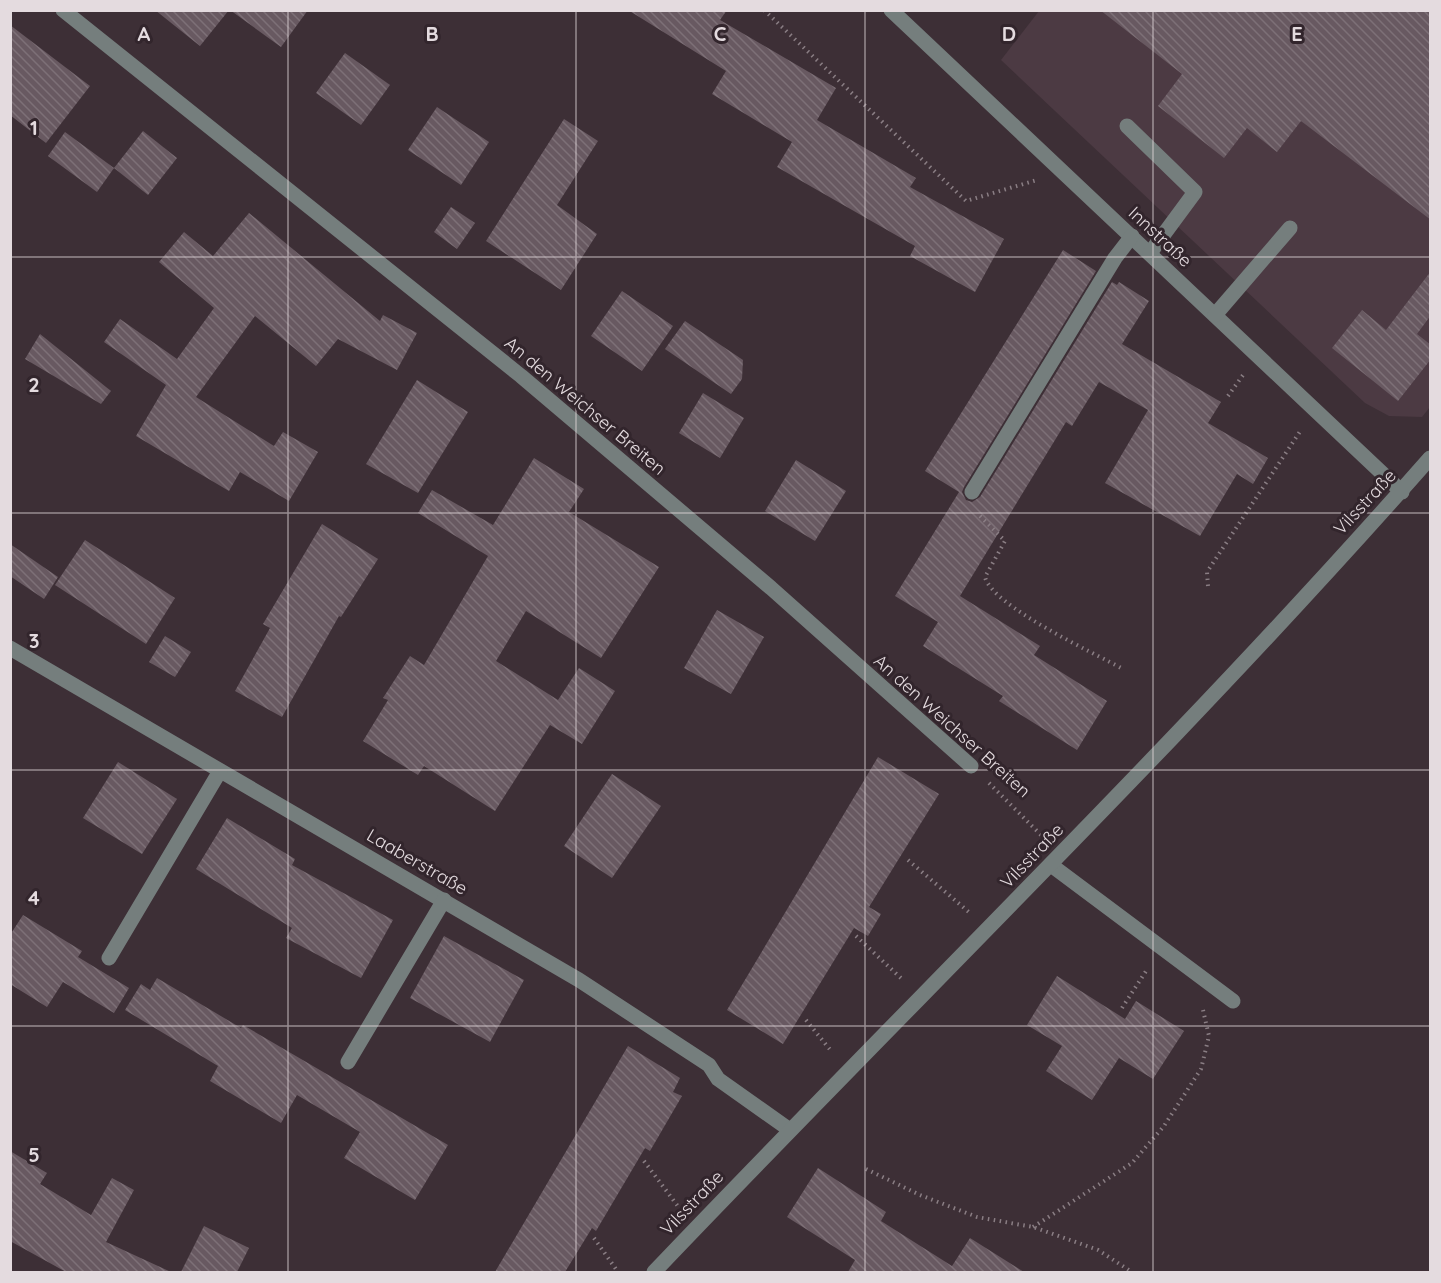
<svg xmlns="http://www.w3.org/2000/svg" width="1441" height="1283" font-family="Quicksand,sans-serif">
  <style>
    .built { fill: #4c3a43 }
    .building { fill: url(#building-back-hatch) }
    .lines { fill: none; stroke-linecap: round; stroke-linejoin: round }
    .path { stroke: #8a7e84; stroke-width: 4; stroke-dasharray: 1.5 4.5; stroke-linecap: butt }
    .minor { stroke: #757e7d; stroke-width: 15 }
    .grid { fill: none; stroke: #e4dbdf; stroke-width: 1.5; stroke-opacity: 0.55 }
    .labels { text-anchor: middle; stroke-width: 6; stroke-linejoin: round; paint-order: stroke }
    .street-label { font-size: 18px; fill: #e4dbdf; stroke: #32252c }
    .grid-label { font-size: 20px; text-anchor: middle; font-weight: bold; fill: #e4dbdf; stroke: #32252c; stroke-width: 6; stroke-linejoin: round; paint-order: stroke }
  </style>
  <defs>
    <pattern id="building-back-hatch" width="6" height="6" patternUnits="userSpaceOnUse" patternTransform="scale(1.5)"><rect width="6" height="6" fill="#685961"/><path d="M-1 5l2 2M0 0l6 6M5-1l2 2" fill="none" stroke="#7d7077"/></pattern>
  </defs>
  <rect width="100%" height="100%" fill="#3d2f36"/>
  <!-- built -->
  <path class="built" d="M 1039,11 L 1430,11 L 1430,407 L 1422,417 L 1389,416 L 1365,403 L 1001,60 Z"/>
  <!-- building -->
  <g class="building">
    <path d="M 155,10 L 229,10 L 200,46 Z"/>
    <path d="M 230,10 L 308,10 L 281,47 Z"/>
    <path d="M 628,10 L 727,10 L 720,20 L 836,88 L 817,120 L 916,178 L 910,187 L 1004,239 L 975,292 L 910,256 L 915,246 L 777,167 L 792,142 L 712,94 L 726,71 Z"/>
    <path d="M 1100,10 L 1431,10 L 1431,220 L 1301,121 L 1277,152 L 1247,128 L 1224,158 L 1158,106 L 1182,74 Z"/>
    <path d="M 10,25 L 90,86 L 46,143 L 10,115 Z"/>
    <path d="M 345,53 L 390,85 L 361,125 L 316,93 Z"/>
    <path d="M 437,107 L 489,142 L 461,185 L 408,150 Z"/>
    <path d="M 564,119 L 598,141 L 557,205 L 597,234 L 561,290 L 486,241 Z"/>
    <path d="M 143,131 L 177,158 L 148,195 L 114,168 Z"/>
    <path d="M 65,132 L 114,168 L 97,192 L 48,156 Z"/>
    <path d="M 451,207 L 475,223 L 457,249 L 434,232 Z"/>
    <path d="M 249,213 L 380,321 L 383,315 L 417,333 L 397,370 L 338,339 L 316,366 L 255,316 L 196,397 L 274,446 L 283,432 L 318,452 L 289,501 L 240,472 L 229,491 L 136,436 L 166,385 L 104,342 L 120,319 L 177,359 L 214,308 L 159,262 L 184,232 L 213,256 Z"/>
    <path d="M 1063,250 L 1096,271 L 964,487 L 962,492 L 966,500 L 972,502 L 980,497 L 1112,282 L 1117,285 L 1119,282 L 1149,301 L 1122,344 L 1221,402 L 1208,423 L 1268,458 L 1253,484 L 1237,474 L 1200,536 L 1105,483 L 1148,410 L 1099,382 L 1072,426 L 1066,422 L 960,596 L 1040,646 L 1034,655 L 1107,701 L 1077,750 L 999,701 L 1003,696 L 923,646 L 938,622 L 895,596 L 959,492 L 925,471 Z"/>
    <path d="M 1431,271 L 1431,315 L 1417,334 L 1431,345 L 1431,359 L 1398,401 L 1332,348 L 1362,310 L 1386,330 Z"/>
    <path d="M 622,291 L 673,326 L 642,371 L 591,336 Z"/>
    <path d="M 685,321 L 743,360 L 742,379 L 731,394 L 665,349 Z"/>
    <path d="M 40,334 L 111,391 L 101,404 L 25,359 Z"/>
    <path d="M 417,380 L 468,412 L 418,493 L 366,464 Z"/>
    <path d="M 703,393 L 744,418 L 720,458 L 679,433 Z"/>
    <path d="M 534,458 L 584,489 L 569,512 L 659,567 L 601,658 L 526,611 L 496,661 L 558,700 L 579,668 L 615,691 L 582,744 L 550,725 L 495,811 L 424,766 L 418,775 L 363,741 L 388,700 L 383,698 L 410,656 L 424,665 L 488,556 L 418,513 L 432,490 L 493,525 Z"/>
    <path d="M 796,460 L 846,491 L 815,541 L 765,511 Z"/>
    <path d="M 322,524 L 378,559 L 341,617 L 339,616 L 282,717 L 235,691 L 270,628 L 263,624 Z"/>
    <path d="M 85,540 L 175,598 L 146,644 L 55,585 Z"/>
    <path d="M 10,544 L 58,577 L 44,599 L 10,576 Z"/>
    <path d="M 717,610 L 764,637 L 731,694 L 684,668 Z"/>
    <path d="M 165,636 L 191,652 L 175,677 L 149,662 Z"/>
    <path d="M 878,757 L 939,794 L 869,907 L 881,914 L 868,936 L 854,928 L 783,1044 L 727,1010 Z"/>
    <path d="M 118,762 L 177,799 L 142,854 L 83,818 Z"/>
    <path d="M 612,774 L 661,806 L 612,878 L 564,846 Z"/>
    <path d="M 227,818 L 295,859 L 292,865 L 393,920 L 361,978 L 286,938 L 292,928 L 196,869 Z"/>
    <path d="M 23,915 L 82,951 L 78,957 L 129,988 L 114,1013 L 63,982 L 47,1007 L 10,984 L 10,935 Z"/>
    <path d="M 444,936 L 524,980 L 490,1042 L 410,998 Z"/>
    <path d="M 1057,976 L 1125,1019 L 1136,1001 L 1184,1031 L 1153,1079 L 1119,1058 L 1092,1100 L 1046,1071 L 1062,1046 L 1027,1025 Z"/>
    <path d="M 157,978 L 241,1028 L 243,1025 L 448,1145 L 415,1200 L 344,1158 L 360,1132 L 297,1095 L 281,1123 L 210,1081 L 218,1066 L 125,1010 L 141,984 L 150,990 Z"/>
    <path d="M 628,1046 L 680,1078 L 673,1092 L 682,1096 L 650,1151 L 645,1148 L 596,1231 L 592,1228 L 565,1272 L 495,1272 Z"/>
    <path d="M 10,1151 L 47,1173 L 40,1184 L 91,1215 L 112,1178 L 134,1190 L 106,1242 L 171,1272 L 66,1272 L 10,1241 Z"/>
    <path d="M 818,1168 L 886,1212 L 881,1221 L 952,1266 L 970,1238 L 1024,1272 L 848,1272 L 855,1260 L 787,1217 Z"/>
    <path d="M 204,1226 L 249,1248 L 237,1272 L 181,1272 Z"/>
  </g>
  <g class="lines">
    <!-- path -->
    <g class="path">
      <path d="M 764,10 L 966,201 L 1037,180"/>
      <path d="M 1228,396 L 1243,375"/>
      <path d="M 980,516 L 1005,541 L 985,577 C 992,606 1094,653 1123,669"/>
      <path d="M 1208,586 L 1207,572 L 1301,430"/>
      <path d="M 989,783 L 1043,837"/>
      <path d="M 908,860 L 970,913"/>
      <path d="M 856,936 L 903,980"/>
      <path d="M 1122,1008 L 1148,968"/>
      <path d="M 806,1020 L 832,1052"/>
      <path d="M 644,1161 L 680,1209"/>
      <path d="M 866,1169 L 920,1195 L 977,1217 L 1033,1227 L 1098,1250 L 1132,1272"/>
      <path d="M 1033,1227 L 1132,1163 L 1164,1126 L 1201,1069 L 1209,1036 L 1203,1010"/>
      <path d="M 594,1238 L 618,1272"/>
    </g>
    <!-- minor -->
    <g class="minor">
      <path d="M 63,10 L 521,376 L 771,588 L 971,766"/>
      <path d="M 891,10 L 1402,492"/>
      <path d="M 1127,126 L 1195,192 L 1150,253"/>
      <path d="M 1215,315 L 1290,228"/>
      <path d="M 972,492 L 1115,258 L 1132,236"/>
      <path d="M 10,648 L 579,980 L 709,1065 L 718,1079 L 790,1130"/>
      <path d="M 1051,865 L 1233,1001"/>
      <path d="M 109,958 L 220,771"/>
      <path d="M 348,1062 L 444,900"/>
      <path d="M 654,1272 C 912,1001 1182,740 1430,458"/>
    </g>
  </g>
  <!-- grid -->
  <path class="grid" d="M 288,10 L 288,1272M 576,10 L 576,1272M 865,10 L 865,1272M 1153,10 L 1153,1272M 10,257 L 1430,257M 10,513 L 1430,513M 10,770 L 1430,770M 10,1026 L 1430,1026"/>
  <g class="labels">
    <!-- street labels -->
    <g class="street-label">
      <text transform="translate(1160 237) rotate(43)" y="6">Innstraße</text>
      <text transform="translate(585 406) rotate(40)" y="6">An den Weichser Breiten</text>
      <text transform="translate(1365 502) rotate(-47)" y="6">Vilsstraße</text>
      <text transform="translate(952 726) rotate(42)" y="6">An den Weichser Breiten</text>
      <text transform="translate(1032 856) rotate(-46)" y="6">Vilsstraße</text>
      <text transform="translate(417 862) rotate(30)" y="6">Laaberstraße</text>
      <text transform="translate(692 1203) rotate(-46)" y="6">Vilsstraße</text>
    </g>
  </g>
  <g class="grid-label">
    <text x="144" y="41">A</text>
    <text x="432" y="41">B</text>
    <text x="720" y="41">C</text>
    <text x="1009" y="41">D</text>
    <text x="1297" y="41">E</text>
    <text x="34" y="135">1</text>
    <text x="34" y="392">2</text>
    <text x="34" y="648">3</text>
    <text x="34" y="905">4</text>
    <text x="34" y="1162">5</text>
  </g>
  <!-- border -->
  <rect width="1441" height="1283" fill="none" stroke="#e4dbdf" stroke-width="24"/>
</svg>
